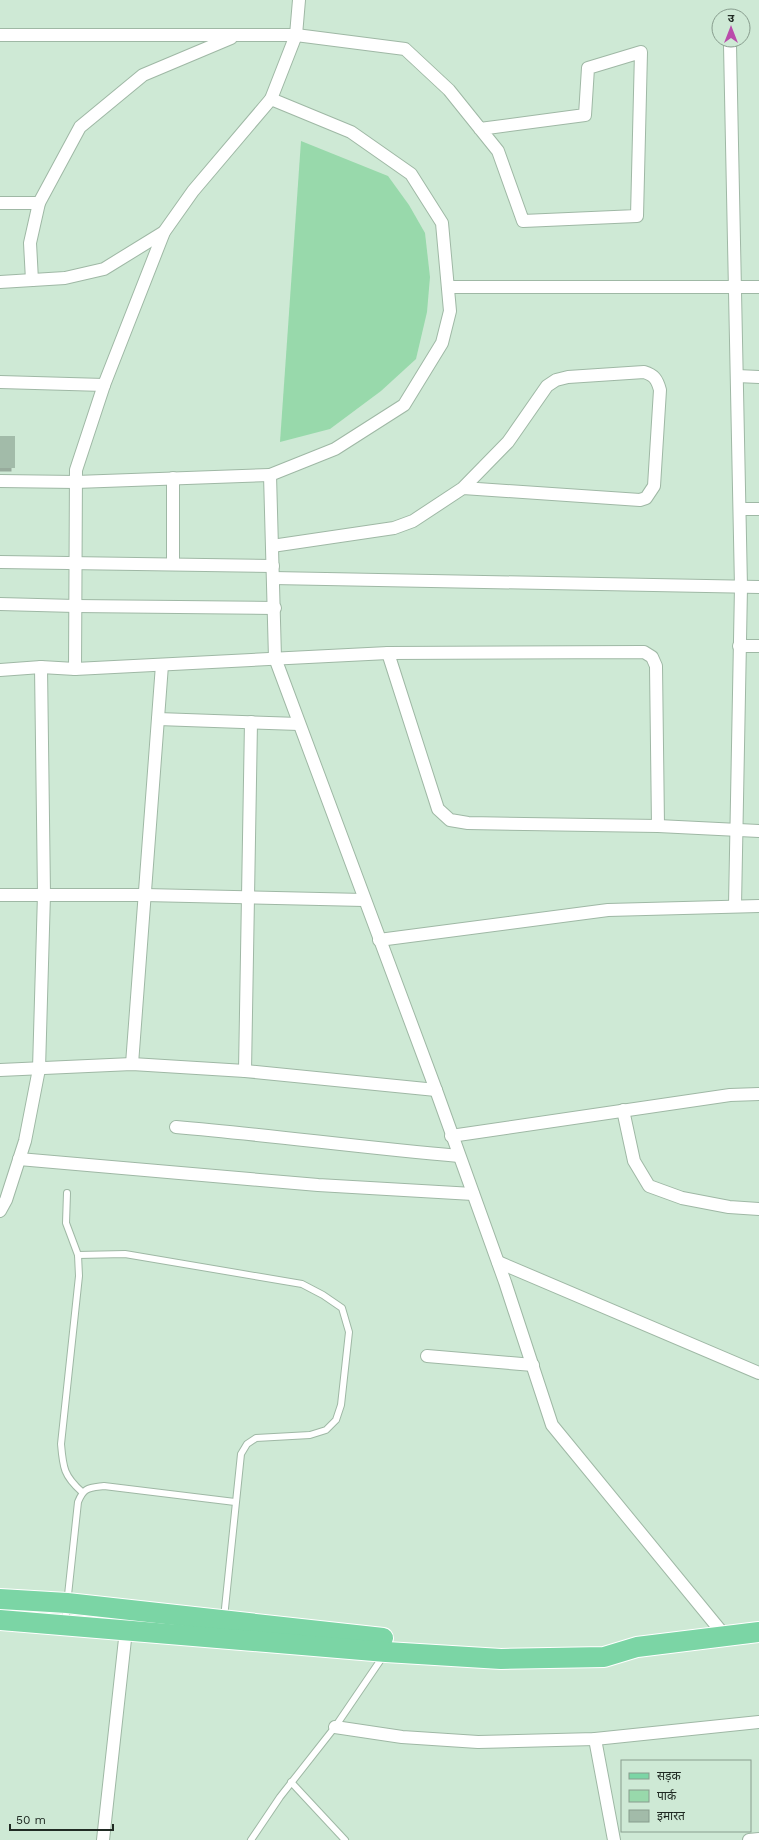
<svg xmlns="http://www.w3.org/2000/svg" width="759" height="1840" font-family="'Work Sans','Noto Sans Devanagari',sans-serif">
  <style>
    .green { fill: #98d9ab }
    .building { fill: #a2bba9; filter: url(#shadow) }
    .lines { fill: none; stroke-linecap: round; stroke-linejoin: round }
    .lane-casing { stroke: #9fb8a5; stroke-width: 8 }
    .street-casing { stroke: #9fb8a5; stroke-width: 14 }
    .primary-casing { stroke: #fff; stroke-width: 22 }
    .lane { stroke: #fff; stroke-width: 6 }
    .street { stroke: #fff; stroke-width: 12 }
    .primary { stroke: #7bd5a5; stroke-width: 20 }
  </style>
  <defs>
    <filter id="shadow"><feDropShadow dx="-3.5" dy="3.5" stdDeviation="0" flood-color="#0004"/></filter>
  </defs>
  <rect width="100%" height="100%" fill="#cee9d5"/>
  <!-- green -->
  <path class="green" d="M 301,141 L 388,176 L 409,205 L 425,233 L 430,277 L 427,312 L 416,359 L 381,391 L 330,429 L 280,442 Z"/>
  <!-- building -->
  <rect class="building" x="0" y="436" width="15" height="32"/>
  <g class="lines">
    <defs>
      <g id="lane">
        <path d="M 67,1193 L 66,1223 L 78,1255 L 79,1276 L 61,1444 C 63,1468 64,1476 82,1492"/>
        <path d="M 78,1255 L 125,1254 L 302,1284 L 323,1295 L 342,1308 L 349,1332 L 341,1405 L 336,1420 L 326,1430 L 310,1435 L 256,1438 L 247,1444 L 241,1454 L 224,1618"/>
        <path d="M 65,1623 L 78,1502 C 84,1487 89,1488 104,1486 L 235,1502"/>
        <path d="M 291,1782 L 345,1840"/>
        <path d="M 251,1840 L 280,1797 L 335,1727 L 384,1655"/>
      </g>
      <g id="street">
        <path d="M 299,0 L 296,35 L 271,99 L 351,132 L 411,174 L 442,223 L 450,311 L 442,343 L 404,405 L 335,449 L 270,475 L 275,658 L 436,1090 L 505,1282 L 552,1425 L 725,1636"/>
        <path d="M 0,35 L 296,35 L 405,49 L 449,90 L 498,151 L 523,221 L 637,216 L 641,52 L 588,68 L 585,115 L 480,129"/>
        <path d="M 730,45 L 741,587 L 735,906"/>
        <path d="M 0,203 L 39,203"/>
        <path d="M 32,280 L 30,243 L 39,203 L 80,127 L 143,75 L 231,38"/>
        <path d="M 0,282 L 65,278 L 104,269 L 164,232"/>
        <path d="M 448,287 L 759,287"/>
        <path d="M 737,376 L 759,377"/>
        <path d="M 0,382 L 104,385"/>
        <path d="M 173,478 L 173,564"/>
        <path d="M 0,481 L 76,482 L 270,475"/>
        <path d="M 740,509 L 759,509"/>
        <path d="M 272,546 L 394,528 L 413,521 L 463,488 L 508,442 L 547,386 L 556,380 L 568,377 L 644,372 C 654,375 657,379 660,390 L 654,486 L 646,498 L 640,500 L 463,488"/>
        <path d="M 0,562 L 273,566"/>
        <path d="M 273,578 L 759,587"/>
        <path d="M 0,604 L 75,606 L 275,608"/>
        <path d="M 739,646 L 759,646"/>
        <path d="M 388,653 L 438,809 L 450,820 L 468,823 L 658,826 L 759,831"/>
        <path d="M 75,669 L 76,470 L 104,385 L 164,232 L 193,191 L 271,99"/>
        <path d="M 0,670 L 41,667 L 75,669 L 388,653 L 644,652 L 652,657 L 656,666 L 658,826"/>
        <path d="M 158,719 L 299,724"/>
        <path d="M 0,895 L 145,895 L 364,900"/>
        <path d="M 379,940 L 608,910 L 759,906"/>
        <path d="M 132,1064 L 162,665"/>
        <path d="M 0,1070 L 132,1064 L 245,1071 L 436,1090"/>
        <path d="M 245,1071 L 251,722"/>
        <path d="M 623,1110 L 634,1161 L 649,1186 L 682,1198 L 729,1207 L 759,1209"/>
        <path d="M 176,1127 C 270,1135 364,1148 459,1156"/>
        <path d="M 451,1136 L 730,1095 L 759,1094"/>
        <path d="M 19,1159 L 318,1185 L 473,1194"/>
        <path d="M 0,1211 L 6,1200 L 25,1141 L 39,1069 L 44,894 L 41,667"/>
        <path d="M 498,1262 L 759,1373"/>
        <path d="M 427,1356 L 533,1365"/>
        <path d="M 335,1727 L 402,1737 L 478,1742 L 595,1739 L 759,1722"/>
        <path d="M 595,1739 L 614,1840"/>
        <path d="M 103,1840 L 126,1630"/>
        <path d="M 749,1840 L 759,1839"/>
      </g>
      <g id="primary">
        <path d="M 0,1599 L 67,1603 L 383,1638"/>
        <path d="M 0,1620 L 386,1652 L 501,1659 L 604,1657 L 637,1647 L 759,1632"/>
      </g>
    </defs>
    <!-- lane casing -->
    <use href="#lane" class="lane-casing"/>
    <!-- street casing -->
    <use href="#street" class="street-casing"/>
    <!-- primary casing -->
    <use href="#primary" class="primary-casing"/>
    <!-- lane -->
    <use href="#lane" class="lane"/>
    <!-- street -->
    <use href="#street" class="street"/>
    <!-- primary -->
    <use href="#primary" class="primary"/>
  </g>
  <!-- legend -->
  <rect x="621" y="1760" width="130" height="72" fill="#cee9d5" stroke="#889d8e"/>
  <rect x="629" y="1773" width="20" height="6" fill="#7bd5a5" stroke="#889d8e"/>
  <text x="657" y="1780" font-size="12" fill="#202a23">सड़क</text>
  <rect x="629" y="1790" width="20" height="12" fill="#98d9ab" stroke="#889d8e"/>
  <text x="657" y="1800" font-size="12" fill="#202a23">पार्क</text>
  <rect x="629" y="1810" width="20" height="12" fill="#a2bba9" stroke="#889d8e"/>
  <text x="657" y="1820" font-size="12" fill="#202a23">इमारत</text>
  <!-- north arrow -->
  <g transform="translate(731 28)"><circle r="19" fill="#cee9d5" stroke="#889d8e"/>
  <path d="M0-3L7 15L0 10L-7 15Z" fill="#ba4cab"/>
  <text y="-6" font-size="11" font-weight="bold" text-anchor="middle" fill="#202a23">उ</text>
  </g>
  <!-- scale -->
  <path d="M10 1824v6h103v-6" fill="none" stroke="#202a23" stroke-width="2"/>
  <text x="16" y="1824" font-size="12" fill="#202a23" stroke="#cee9d5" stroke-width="3" paint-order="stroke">50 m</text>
</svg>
